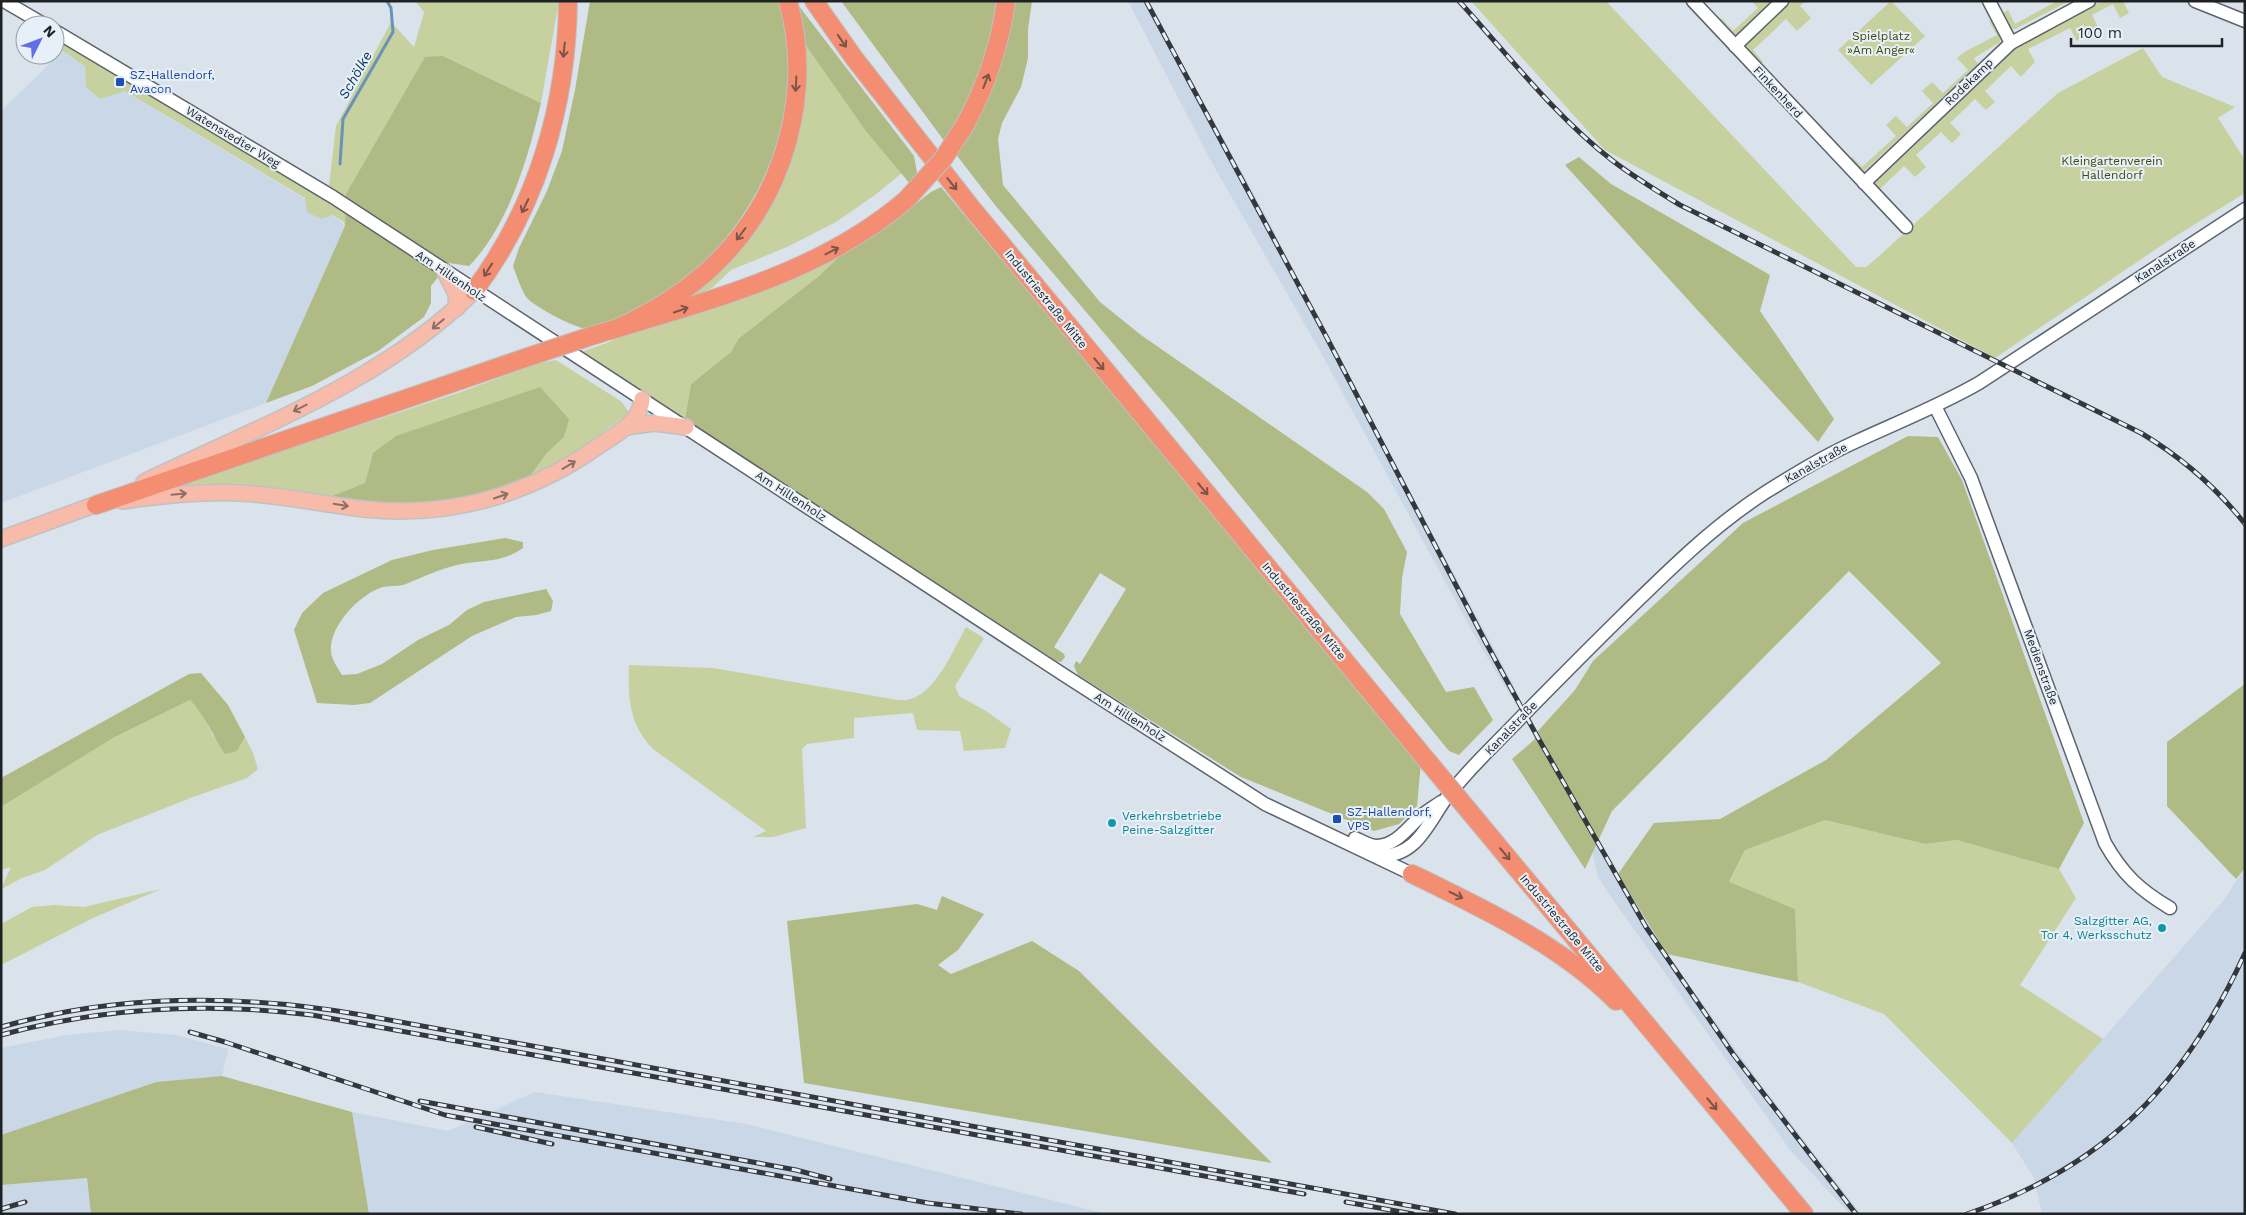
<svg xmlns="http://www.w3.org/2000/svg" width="2246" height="1215" font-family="'Work Sans',sans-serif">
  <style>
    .built { fill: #cad7e6 }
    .green { fill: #c6d19f }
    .forest { fill: #afba85 }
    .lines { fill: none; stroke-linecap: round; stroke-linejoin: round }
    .stream { stroke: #6a91b7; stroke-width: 3 }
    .minor-casing { stroke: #5d646c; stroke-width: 15 }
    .major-casing { stroke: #c0c1c2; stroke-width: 18 }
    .highway-casing { stroke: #c0c1c2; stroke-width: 20 }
    .minor { stroke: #fff; stroke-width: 12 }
    .major { stroke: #f8bbaa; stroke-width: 15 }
    .highway { stroke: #f38e72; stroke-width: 18 }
    .rail-casing { stroke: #34383c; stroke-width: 5 }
    .rail { stroke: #e7eff8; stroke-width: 3; stroke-dasharray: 9; stroke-linecap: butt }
    .highway-bridge-casing { stroke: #c0c1c2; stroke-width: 20; stroke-linecap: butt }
    .highway-bridge { stroke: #f38e72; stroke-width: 18 }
    .oneway { stroke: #7e5348 }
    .oneway2 { stroke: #8c6e68 }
    .transit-dot { fill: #1a4fb4; stroke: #e7eff8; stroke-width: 2 }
    .culture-dot { fill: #0f9aa8; stroke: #e7eff8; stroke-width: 2 }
    .labels { text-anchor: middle; stroke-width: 4; stroke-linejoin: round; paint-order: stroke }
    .park-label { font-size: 12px; fill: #3f480b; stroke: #e7eff8 }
    .transit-label { font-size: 12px; fill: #164399; stroke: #e7eff8; text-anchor: start }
    .street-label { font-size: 12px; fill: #1f2225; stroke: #e7eff8 }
    .culture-label { font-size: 12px; fill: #0d838f; stroke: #e7eff8; text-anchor: start }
    .water-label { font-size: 14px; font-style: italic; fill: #05365b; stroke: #e7eff8 }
  </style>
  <rect width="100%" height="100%" fill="#dae2eb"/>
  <!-- built -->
  <g class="built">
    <path d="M 1128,1 L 1148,1 L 1274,231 L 1284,256 L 1515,688 L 1511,697 L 1477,640 L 1316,344 L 1211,161 Z"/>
    <path d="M 63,51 L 125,91 L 338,219 L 345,226 L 266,403 L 1,503 L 1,111 Z"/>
    <path d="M 1538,731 L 1618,874 L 1667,954 L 1754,1075 L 1861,1214 L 1850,1214 L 1790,1150 L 1609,894 L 1598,877 L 1590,843 L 1534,740 Z"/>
    <path d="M 2245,868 L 2245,1214 L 2042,1214 L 2034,1178 L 2012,1143 L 2223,901 Z"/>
    <path d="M 119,1030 L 175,1035 L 228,1049 L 222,1076 L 156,1082 L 1,1135 L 1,1048 L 67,1035 Z"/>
    <path d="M 535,1092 L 746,1124 L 1107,1214 L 369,1214 L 352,1112 L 448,1131 Z"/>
    <path d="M 87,1178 L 91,1214 L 1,1214 L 1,1185 Z"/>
  </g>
  <!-- green -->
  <g class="green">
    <path d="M 415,1 L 559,1 L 541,103 L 443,56 L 346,194 L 345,226 L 344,222 L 333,215 L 321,219 L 307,212 L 305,198 L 125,91 L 100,99 L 86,87 L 85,66 L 63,51 L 59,51 L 75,34 L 329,186 L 336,126 L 391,22 L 414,47 L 424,12 Z"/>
    <path d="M 1471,1 L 1606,1 L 1856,267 L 1866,267 L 1878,257 L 2058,93 L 2143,48 L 2162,77 L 2235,107 L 2218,118 L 2245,160 L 2245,193 L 2171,239 L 1995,358 L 1605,150 Z"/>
    <path d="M 1752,1 L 1774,1 L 1731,41 L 1714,24 L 1721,18 L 1733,31 L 1758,8 Z"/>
    <path d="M 1790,1 L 1805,1 L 1800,6 L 1811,18 L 1797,31 L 1786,19 L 1753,50 L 1763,62 L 1756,68 L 1739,50 Z"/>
    <path d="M 1891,1 L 1925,36 L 1871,85 L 1838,50 Z"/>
    <path d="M 2057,1 L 2069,1 L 2015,29 L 2008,28 L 2001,14 L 2008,10 L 2015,24 Z"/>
    <path d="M 2102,1 L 2123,1 L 2129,13 L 2120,18 L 2113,4 L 2092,15 L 2099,29 L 2077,41 L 2070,28 L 2028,49 L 2035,62 L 2021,77 L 2011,66 L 1985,91 L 1995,102 L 1986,110 L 1975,99 L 1950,123 L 1961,134 L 1952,143 L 1941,132 L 1916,155 L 1926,167 L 1915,177 L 1904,166 L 1879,190 L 1869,189 L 2021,44 Z"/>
    <path d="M 1992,20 L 2001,38 L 2000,42 L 1974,58 L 1978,64 L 1858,177 L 1845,163 L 1852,157 L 1862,167 L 1896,136 L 1886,125 L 1896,116 L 1907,127 L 1933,103 L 1922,91 L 1932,82 L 1943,93 L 1968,70 L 1957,58 L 1966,51 L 1997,35 L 1989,21 Z"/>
    <path d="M 800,37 L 865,130 L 902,173 L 875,195 L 836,222 L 787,247 L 731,270 L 712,288 L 662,311 L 767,206 Z"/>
    <path d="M 842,254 L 819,276 L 738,339 L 731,352 L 691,384 L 685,419 L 579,353 L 612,341 L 613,338 Z"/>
    <path d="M 556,360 L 622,402 L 629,413 L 581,449 L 525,483 L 547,453 L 564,437 L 373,453 L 365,483 L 332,496 L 335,501 L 181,488 L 185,483 L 458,393 L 536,364 Z"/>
    <path d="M 966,627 L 984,638 L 955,686 L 959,696 L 986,711 L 1011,729 L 1005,748 L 964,751 L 960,731 L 917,730 L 913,713 L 854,718 L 854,738 L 807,744 L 802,749 L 806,828 L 773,837 L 753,837 L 766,831 L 653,749 C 629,724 628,699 629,665 L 713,668 L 886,698 C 892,699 900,701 906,700 C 935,696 953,650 966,627 Z"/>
    <path d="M 190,700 L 202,713 L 213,736 L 237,751 L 245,737 L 253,753 L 258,769 L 247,778 L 193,797 L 97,835 L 45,870 L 22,878 L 1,889 L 11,867 L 1,870 L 1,807 L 113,738 Z"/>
    <path d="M 1825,820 L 1925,844 L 1957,840 L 2059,869 L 2076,898 L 2020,985 L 2103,1039 L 2012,1143 L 1884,1014 L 1798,982 L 1795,909 L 1729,883 L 1745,850 Z"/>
    <path d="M 161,889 L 93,918 L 1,965 L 1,924 L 32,907 L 54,905 L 84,907 Z"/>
  </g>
  <!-- forest -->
  <g class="forest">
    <path d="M 590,1 L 781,1 C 784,16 788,31 789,46 C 790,91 783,138 763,179 C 734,241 681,294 616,319 C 608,322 595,329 587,329 C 575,328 535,307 527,298 C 521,290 517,276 513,266 L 519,248 L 547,191 L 562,151 L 575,90 Z"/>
    <path d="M 795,1 L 914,156 L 917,172 L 911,185 L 865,130 L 800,37 Z"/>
    <path d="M 841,1 L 1000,1 L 999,11 L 974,95 L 945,142 Z"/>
    <path d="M 1012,1 L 1032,1 L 1028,29 L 1028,58 L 1021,87 L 1002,123 L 998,139 L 1003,185 L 1100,302 L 1141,335 L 1367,492 L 1384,509 L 1407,552 L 1402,578 L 1400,614 L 1446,692 L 1474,687 L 1493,720 L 1459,755 L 1449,751 L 1179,421 L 995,205 L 955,153 Z"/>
    <path d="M 443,56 L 541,103 C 528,158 509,225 469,266 L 449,263 L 431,286 L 431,303 L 424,317 L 378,351 L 312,386 L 266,403 L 345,226 L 346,194 L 425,57 Z"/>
    <path d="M 1579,157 L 1611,184 L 1770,275 L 1760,311 L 1834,419 L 1818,442 L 1565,165 Z"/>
    <path d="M 941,187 L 1421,762 L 1417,806 L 1399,824 L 1374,831 L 1241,777 L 1078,675 L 1074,666 L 1076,661 L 1080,664 L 1126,589 L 1100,573 L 1054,647 L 1064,654 L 1065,657 L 1061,662 L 1056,661 L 685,419 L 691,384 L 731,352 L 738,339 L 819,276 L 842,254 L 872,237 L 931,192 Z"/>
    <path d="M 540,387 L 569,419 L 564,437 L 547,453 L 525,483 L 503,492 L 423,506 L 335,501 L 332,496 L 365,483 L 373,453 L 396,436 Z"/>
    <path d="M 1908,436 L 1938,437 L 1962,480 L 2084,823 L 2059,869 L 1957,840 L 1925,844 L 1825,820 L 1745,850 L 1729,882 L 1795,909 L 1798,982 L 1667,954 L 1618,874 L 1654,823 L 1720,819 L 1826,760 L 1941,663 L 1849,571 L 1612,811 L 1585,869 L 1512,759 L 1534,740 L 1538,731 L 1575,690 L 1593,661 L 1743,523 Z"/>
    <path d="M 505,538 L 523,542 L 523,548 C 500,564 482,559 457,565 C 439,569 423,577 406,584 C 398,587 388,585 380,588 C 358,596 329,627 331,651 C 331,659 338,668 342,675 L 357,674 L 382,664 L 418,640 L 449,625 L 467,610 L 484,602 L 546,589 L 553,601 L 551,611 L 536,615 L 516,617 L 472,636 L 370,703 L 354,705 L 317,703 L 294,630 L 302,613 L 323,593 L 392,560 L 433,550 Z"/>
    <path d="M 201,673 L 228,705 L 245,737 L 237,751 L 225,754 C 213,736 205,715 190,700 L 113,738 L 1,807 L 1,778 L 189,674 Z"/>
    <path d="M 2245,684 L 2245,868 L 2236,879 L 2167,806 L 2167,742 Z"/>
    <path d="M 942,896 L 984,914 L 958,950 L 938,965 L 951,974 L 1032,941 L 1079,971 L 1272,1163 L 804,1083 L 787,921 L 917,904 L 937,910 Z"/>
    <path d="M 222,1076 L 352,1112 L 369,1214 L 91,1214 L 87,1178 L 1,1185 L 1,1135 L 156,1082 Z"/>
  </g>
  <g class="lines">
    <!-- stream -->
    <path class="stream" d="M 340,164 L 343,119 L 393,32 L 391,8 L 387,1"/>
    <defs>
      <g id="minor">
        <path d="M 4,1 L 45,25"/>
        <path d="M 1693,1 L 1906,227"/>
        <path d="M 1989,1 L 2011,43"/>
        <path d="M 2195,1 L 2245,21"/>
        <path d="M 55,31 L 333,197 L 1064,675 L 1265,804 L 1412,874"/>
        <path d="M 1735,46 L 1782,1"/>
        <path d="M 1864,183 L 2011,43 L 2089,1"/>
        <path d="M 1935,406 L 1971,478 L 2105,843 C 2123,875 2140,890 2170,908"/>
        <path d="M 1355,838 C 1362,841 1369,846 1377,846 C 1397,845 1408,827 1421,816 C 1427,811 1434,807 1441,802"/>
        <path d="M 1377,856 C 1417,858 1427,824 1447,797 C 1461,779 1478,761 1494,745 C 1537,701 1580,657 1624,614 C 1669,570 1713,526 1766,492 C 1795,474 1824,456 1855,442 C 1896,423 1939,406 1979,383 L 2245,209"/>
      </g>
      <g id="major">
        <path d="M 445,272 L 456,294 L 457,308"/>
        <path d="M 626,427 L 655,423 L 686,427"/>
        <path d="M 144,482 C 258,427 382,382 474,291"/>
        <path d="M 122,501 C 161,496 200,491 240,493 C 282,495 322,504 364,509 C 450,518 530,495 600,445 C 617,434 641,421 642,399"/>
        <path d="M 1,539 L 105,501"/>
      </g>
      <g id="highway">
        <path d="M 814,1 L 854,58 L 970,206 L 1425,758"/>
        <path d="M 965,125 C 986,86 1000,46 1006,1"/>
        <path d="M 474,291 C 537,207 567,105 568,1"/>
        <path d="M 618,328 C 655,311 692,288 721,258 C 786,191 813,91 788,1"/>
        <path d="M 591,336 C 701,302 818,276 907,199"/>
        <path d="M 96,505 L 525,358"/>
        <path d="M 1474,817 L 1804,1214"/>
        <path d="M 1412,874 C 1482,908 1561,945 1616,1001"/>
      </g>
    </defs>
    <!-- minor casing -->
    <use href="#minor" class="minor-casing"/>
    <!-- major casing -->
    <use href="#major" class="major-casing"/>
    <!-- highway casing -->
    <use href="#highway" class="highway-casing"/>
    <!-- minor -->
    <use href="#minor" class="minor"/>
    <!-- major -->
    <use href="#major" class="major"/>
    <!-- highway -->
    <use href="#highway" class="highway"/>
    <defs>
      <g id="rail">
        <path d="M 1146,1 L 1327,338 L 1485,641 L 1537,736 L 1646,927 L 1733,1054 L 1856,1214"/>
        <path d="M 1459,1 C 1508,55 1555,116 1613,161 C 1634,177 1657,191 1680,205 L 2141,433 C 2181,457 2216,487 2245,524"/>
        <path d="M 1,1027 C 120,993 241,994 362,1015 L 1455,1214"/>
        <path d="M 190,1032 L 225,1042 L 445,1115 L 928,1203 L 1021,1214"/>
        <path d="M 1,1035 C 104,1007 207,1002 312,1015 L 1304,1194"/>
        <path d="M 420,1101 L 796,1170 L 830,1179"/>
        <path d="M 476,1127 L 552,1144"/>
        <path d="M 1346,1202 L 1413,1214"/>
        <path d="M 1,1209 L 25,1202"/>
        <path d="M 1967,1214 C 2105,1167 2186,1083 2245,953"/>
      </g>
    </defs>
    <!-- rail casing -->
    <use href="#rail" class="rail-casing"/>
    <!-- rail -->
    <use href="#rail" class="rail"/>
    <defs>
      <g id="highway-bridge">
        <path d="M 907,199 L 943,159 L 965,125"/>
        <path d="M 525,358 L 591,336"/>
        <path d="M 1425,758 L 1474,817"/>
      </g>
    </defs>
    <!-- highway-bridge casing -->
    <use href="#highway-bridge" class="highway-bridge-casing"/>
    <!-- highway-bridge -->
    <use href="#highway-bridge" class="highway-bridge"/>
  </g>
  <!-- one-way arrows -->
  <defs><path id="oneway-shaft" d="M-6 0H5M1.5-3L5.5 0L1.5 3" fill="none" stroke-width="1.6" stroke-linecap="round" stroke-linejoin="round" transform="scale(1.25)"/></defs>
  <g class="oneway">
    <use href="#oneway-shaft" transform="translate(842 41) rotate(55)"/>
    <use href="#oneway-shaft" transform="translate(564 50) rotate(96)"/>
    <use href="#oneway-shaft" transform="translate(986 81) rotate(-69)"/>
    <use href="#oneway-shaft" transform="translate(796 84) rotate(93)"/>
    <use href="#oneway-shaft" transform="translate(952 184) rotate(51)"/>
    <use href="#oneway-shaft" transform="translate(525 206) rotate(116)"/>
    <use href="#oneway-shaft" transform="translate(741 234) rotate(127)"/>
    <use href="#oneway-shaft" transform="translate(832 251) rotate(-27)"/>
    <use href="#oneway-shaft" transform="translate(488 270) rotate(122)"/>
    <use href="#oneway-shaft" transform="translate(681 310) rotate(-19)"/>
    <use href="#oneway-shaft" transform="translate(1099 364) rotate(50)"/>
    <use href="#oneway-shaft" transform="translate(1203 489) rotate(50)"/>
    <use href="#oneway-shaft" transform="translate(1505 854) rotate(50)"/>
    <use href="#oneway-shaft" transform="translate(1456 895) rotate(26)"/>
    <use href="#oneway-shaft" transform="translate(1712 1104) rotate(50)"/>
  </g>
  <g class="oneway2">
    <use href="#oneway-shaft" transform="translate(438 324) rotate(140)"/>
    <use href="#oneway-shaft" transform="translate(300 408) rotate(153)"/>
    <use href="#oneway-shaft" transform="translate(569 465) rotate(-31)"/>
    <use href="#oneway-shaft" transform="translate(179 494) rotate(-5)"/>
    <use href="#oneway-shaft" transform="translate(501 496) rotate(-19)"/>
    <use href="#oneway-shaft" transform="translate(341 505) rotate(9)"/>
  </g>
  <!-- markers -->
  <g class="transit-dot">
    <rect x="115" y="77" width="10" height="10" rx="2.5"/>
    <rect x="1332" y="814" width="10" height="10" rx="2.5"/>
  </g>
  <g class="culture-dot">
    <circle cx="1112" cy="823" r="5"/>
    <circle cx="2162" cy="928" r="5"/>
  </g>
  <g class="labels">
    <!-- park labels -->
    <g class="park-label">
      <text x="1881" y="40">Spielplatz<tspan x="1881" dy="14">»Am Anger«</tspan></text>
      <text x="2112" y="165">Kleingartenverein<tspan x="2112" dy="14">Hallendorf</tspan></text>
    </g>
    <!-- transit labels -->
    <g class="transit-label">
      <text x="130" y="79">SZ-Hallendorf,<tspan x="130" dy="14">Avacon</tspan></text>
      <text x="1347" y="816">SZ-Hallendorf,<tspan x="1347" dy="14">VPS</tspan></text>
    </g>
    <!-- street labels -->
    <g class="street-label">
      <text transform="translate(1969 82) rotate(-44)" y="4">Rodekamp</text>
      <text transform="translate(1778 92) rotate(47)" y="4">Finkenherd</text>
      <text transform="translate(233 137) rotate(31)" y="4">Watenstedter Weg</text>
      <text transform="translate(2165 261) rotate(-33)" y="4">Kanalstraße</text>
      <text transform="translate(451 276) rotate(34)" y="4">Am Hillenholz</text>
      <text transform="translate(1046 299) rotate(51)" y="4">Industriestraße Mitte</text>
      <text transform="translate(1816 463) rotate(-29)" y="4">Kanalstraße</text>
      <text transform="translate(791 496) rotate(33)" y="4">Am Hillenholz</text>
      <text transform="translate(1304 611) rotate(50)" y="4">Industriestraße Mitte</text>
      <text transform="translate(2041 667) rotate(70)" y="4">Medienstraße</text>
      <text transform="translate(1130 717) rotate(32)" y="4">Am Hillenholz</text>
      <text transform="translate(1511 728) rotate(-46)" y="4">Kanalstraße</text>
      <text transform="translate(1562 923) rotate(50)" y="4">Industriestraße Mitte</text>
    </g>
    <!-- culture labels -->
    <g class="culture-label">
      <text x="1122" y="820">Verkehrsbetriebe<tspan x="1122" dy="14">Peine-Salzgitter</tspan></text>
      <text x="2152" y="925" text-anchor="end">Salzgitter AG,<tspan x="2152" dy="14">Tor 4, Werksschutz</tspan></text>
    </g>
    <!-- water labels -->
    <g class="water-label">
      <text transform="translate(355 75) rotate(-60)" y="5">Schölke</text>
    </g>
  </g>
  <!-- border -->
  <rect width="2246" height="1215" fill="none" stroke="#1f2225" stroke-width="5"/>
  <!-- north arrow -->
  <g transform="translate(40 40) rotate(48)"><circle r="24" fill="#e7eff8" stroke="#979da4"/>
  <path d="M0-4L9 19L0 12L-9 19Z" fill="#5f70e7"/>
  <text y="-8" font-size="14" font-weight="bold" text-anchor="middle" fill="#1f2225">N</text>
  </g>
  <!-- scale -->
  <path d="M2071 38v8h151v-8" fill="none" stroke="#1f2225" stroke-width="2.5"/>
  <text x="2078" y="38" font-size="15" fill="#1f2225" stroke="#e7eff8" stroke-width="4" paint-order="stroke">100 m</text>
</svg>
